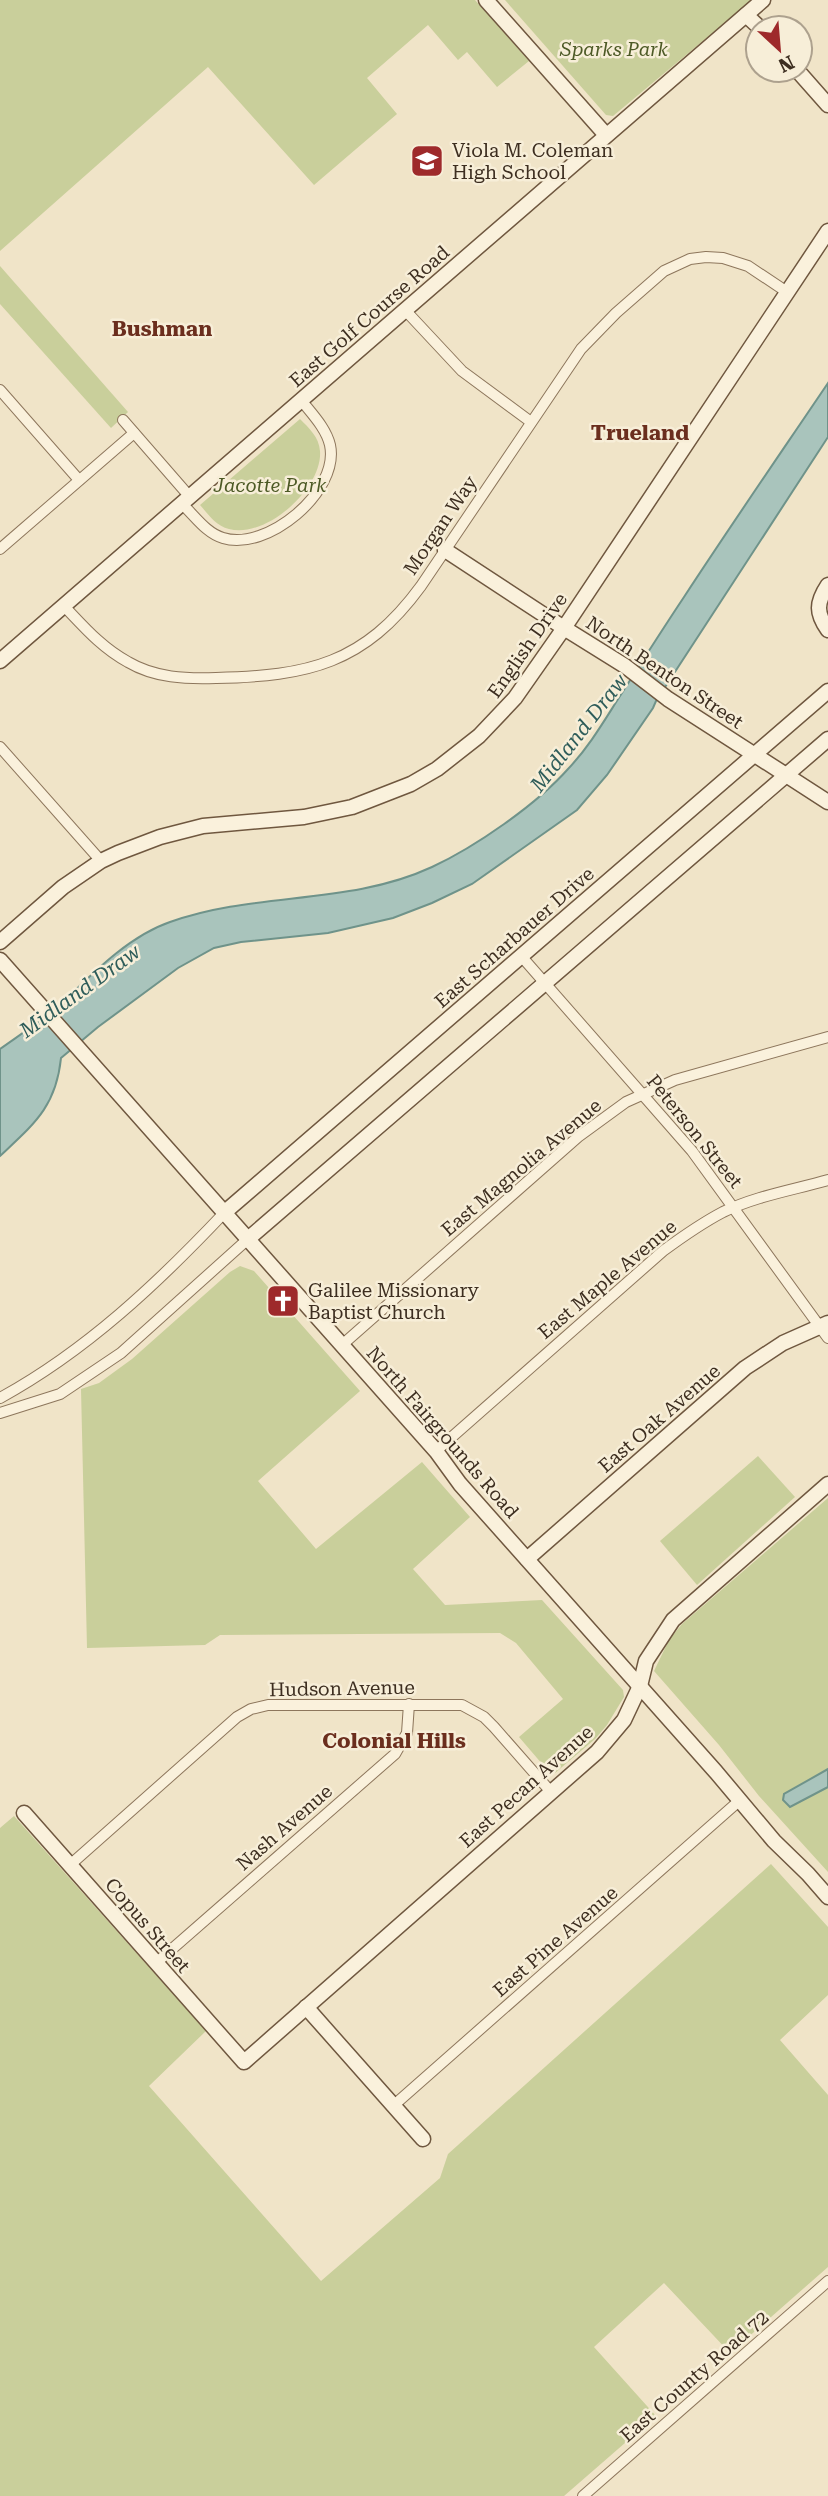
<svg xmlns="http://www.w3.org/2000/svg" width="828" height="2496" font-family="'Roboto Serif',serif">
  <style>
    .green { fill: #c9cf9b }
    .water { fill: #a9c4bc; stroke: #6f938a; stroke-width: 2 }
    .lines { fill: none; stroke-linecap: round; stroke-linejoin: round }
    .street-casing { stroke: #8d765c; stroke-width: 12 }
    .secondary-casing { stroke: #6f573f; stroke-width: 17 }
    .street { stroke: #faf1dc; stroke-width: 10 }
    .secondary { stroke: #faf1dc; stroke-width: 14 }
    .labels { text-anchor: middle; stroke-width: 5; stroke-linejoin: round; paint-order: stroke }
    .park-label { font-size: 19px; font-style: italic; fill: #4d5a26; stroke: #f7eed8 }
    .poi-label { font-size: 19px; fill: #3d2e20; stroke: #f7eed8; text-anchor: start }
    .street-label { font-size: 19px; fill: #3d2e20; stroke: #f7eed8 }
    .neighbourhood-label { font-size: 21px; font-weight: bold; fill: #6b2e1e; stroke: #f7eed8 }
    .water-label { font-size: 21px; font-style: italic; fill: #2f5d5a; stroke: #f7eed8 }
  </style>
  <rect width="100%" height="100%" fill="#f0e4c8"/>
  <!-- green -->
  <g class="green">
    <path d="M 0,0 L 475,0 L 529,61 L 497,87 L 467,52 L 458,60 L 428,25 L 367,78 L 397,114 L 314,185 L 208,67 L 0,251 Z"/>
    <path d="M 505,0 L 752,0 L 613,116 L 606,115 Z"/>
    <path d="M 0,266 L 128,412 L 111,428 L 0,304 Z"/>
    <path d="M 300,419 C 309,428 319,437 320,451 C 323,488 266,539 229,529 C 216,526 209,515 200,505 Z"/>
    <path d="M 240,1266 L 254,1271 L 360,1391 L 258,1481 L 316,1549 L 422,1462 L 470,1517 L 413,1569 L 445,1605 L 542,1600 L 623,1690 L 624,1697 L 607,1725 L 595,1739 L 555,1773 L 549,1772 L 519,1737 L 563,1699 L 516,1643 L 500,1633 L 220,1635 L 205,1645 L 87,1648 L 81,1389 L 99,1383 L 132,1359 L 230,1272 Z"/>
    <path d="M 758,1456 L 795,1497 L 697,1585 L 660,1541 Z"/>
    <path d="M 828,1498 L 828,1872 L 759,1796 L 719,1745 L 654,1671 L 669,1640 L 682,1624 Z"/>
    <path d="M 14,1816 L 206,2031 L 149,2086 L 321,2281 L 440,2178 L 448,2154 L 771,1864 L 828,1927 L 828,1995 L 780,2040 L 828,2095 L 828,2267 L 730,2353 L 664,2283 L 594,2347 L 656,2416 L 564,2496 L 0,2496 L 0,1828 Z"/>
  </g>
  <!-- water -->
  <g class="water">
    <path d="M 828,383 L 828,437 L 656,701 L 653,708 L 607,775 L 577,810 L 472,884 L 432,903 L 393,918 L 328,933 L 241,942 L 214,948 L 178,968 L 98,1027 L 61,1058 C 56,1107 34,1124 0,1156 L 0,1049 C 21,1034 44,1019 63,1002 C 93,973 129,936 170,922 C 256,891 348,906 432,867 C 475,847 536,805 568,769 C 589,747 604,721 620,696 C 641,663 662,630 684,597 C 731,525 780,454 828,383 Z"/>
    <path d="M 828,1769 L 828,1787 L 790,1807 L 783,1800 L 784,1794 Z"/>
  </g>
  <g class="lines">
    <defs>
      <g id="street">
        <path d="M 405,310 L 462,371 L 531,422"/>
        <path d="M 0,390 L 79,480"/>
        <path d="M 123,420 L 190,497"/>
        <path d="M 182,504 C 195,516 206,533 223,538 C 266,552 340,492 330,445 C 326,428 312,414 301,400"/>
        <path d="M 0,549 L 134,433"/>
        <path d="M 64,606 C 84,627 102,648 128,662 C 155,678 186,679 216,678 C 308,676 364,664 421,586 L 581,349 L 616,313 L 664,271 L 690,259 L 706,257 L 723,258 L 748,266 L 787,292"/>
        <path d="M 0,747 L 101,861"/>
        <path d="M 522,957 L 692,1151 L 828,1338"/>
        <path d="M 342,1345 L 578,1137 L 626,1102 L 675,1080 L 828,1037"/>
        <path d="M 0,1398 C 86,1351 158,1283 225,1212"/>
        <path d="M 0,1413 L 60,1394 L 121,1353 L 248,1239"/>
        <path d="M 436,1451 L 663,1251 C 682,1237 702,1223 723,1212 C 756,1196 793,1190 828,1180"/>
        <path d="M 70,1865 L 237,1717 L 251,1709 L 268,1705 L 462,1705 L 484,1717 L 494,1727 L 551,1792"/>
        <path d="M 156,1963 L 395,1754 L 407,1733 L 409,1704"/>
        <path d="M 393,2106 L 739,1801"/>
        <path d="M 583,2496 L 828,2281"/>
      </g>
      <g id="secondary">
        <path d="M 486,0 L 606,135"/>
        <path d="M 746,15 L 760,28"/>
        <path d="M 797,70 L 828,105"/>
        <path d="M 445,550 L 564,628 L 625,666 L 668,699 L 828,802"/>
        <path d="M 828,585 C 816,603 816,613 828,630"/>
        <path d="M 0,661 L 763,0"/>
        <path d="M 0,942 L 63,887 L 101,861 L 118,853 L 160,837 L 203,826 L 304,817 L 352,807 L 411,784 L 437,769 L 479,736 L 515,698 L 564,628 L 828,231"/>
        <path d="M 0,960 L 436,1451 L 460,1484 L 716,1772 L 774,1841 L 808,1874 L 828,1897"/>
        <path d="M 225,1212 L 828,691"/>
        <path d="M 248,1239 L 828,739"/>
        <path d="M 527,1559 L 745,1368 L 783,1343 L 828,1323"/>
        <path d="M 24,1813 L 244,2062 L 597,1752 L 624,1720 L 640,1686 L 646,1661 L 673,1620 L 828,1484"/>
        <path d="M 306,2007 L 423,2139"/>
      </g>
    </defs>
    <!-- street casing -->
    <use href="#street" class="street-casing"/>
    <!-- secondary casing -->
    <use href="#secondary" class="secondary-casing"/>
    <!-- street -->
    <use href="#street" class="street"/>
    <!-- secondary -->
    <use href="#secondary" class="secondary"/>
  </g>
  <!-- icons -->
  <defs>
    <symbol id="school-square" viewBox="-11 -11 22 22"><rect x="-9" y="-9" width="18" height="18" rx="4" fill="#9e2a2b" stroke="#f7eed8"/><path d="M0-5L7-2L0 1L-7-2ZM-4 1L0 2.5L4 1V4Q0 6-4 4Z" fill="#fff"/></symbol>
    <symbol id="church-square" viewBox="-11 -11 22 22"><rect x="-9" y="-9" width="18" height="18" rx="4" fill="#9e2a2b" stroke="#f7eed8"/><path d="M-1.2-6h2.4v3.5h3.3v2.4h-3.3V6h-2.4V-.1h-3.3v-2.4h3.3Z" fill="#fff"/></symbol>
  </defs>
  <g fill-rule="evenodd">
    <use href="#school-square" x="408" y="142" width="38" height="38"/>
    <use href="#church-square" x="264" y="1282" width="38" height="38"/>
  </g>
  <g class="labels">
    <!-- park labels -->
    <g class="park-label">
      <text x="614" y="56">Sparks Park</text>
      <text x="270" y="492">Jacotte Park</text>
    </g>
    <!-- poi labels -->
    <g class="poi-label">
      <text x="452" y="157">Viola M. Coleman<tspan x="452" dy="22">High School</tspan></text>
      <text x="308" y="1297">Galilee Missionary<tspan x="308" dy="22">Baptist Church</tspan></text>
    </g>
    <!-- street labels -->
    <g class="street-label">
      <text transform="translate(369 316) rotate(-41)" y="7">East Golf Course Road</text>
      <text transform="translate(440 525) rotate(-56)" y="7">Morgan Way</text>
      <text transform="translate(527 645) rotate(-55)" y="7">English Drive</text>
      <text transform="translate(665 672) rotate(34)" y="7">North Benton Street</text>
      <text transform="translate(514 937) rotate(-41)" y="7">East Scharbauer Drive</text>
      <text transform="translate(695 1131) rotate(51)" y="7">Peterson Street</text>
      <text transform="translate(521 1167) rotate(-40)" y="7">East Magnolia Avenue</text>
      <text transform="translate(607 1279) rotate(-40)" y="7">East Maple Avenue</text>
      <text transform="translate(659 1418) rotate(-41)" y="7">East Oak Avenue</text>
      <text transform="translate(443 1432) rotate(49)" y="7">North Fairgrounds Road</text>
      <text transform="translate(342 1688) rotate(-1)" y="7">Hudson Avenue</text>
      <text transform="translate(526 1786) rotate(-42)" y="7">East Pecan Avenue</text>
      <text transform="translate(284 1827) rotate(-41)" y="7">Nash Avenue</text>
      <text transform="translate(148 1925) rotate(49)" y="7">Copus Street</text>
      <text transform="translate(555 1941) rotate(-41)" y="7">East Pine Avenue</text>
      <text transform="translate(694 2376) rotate(-41)" y="7">East County Road 72</text>
    </g>
    <!-- neighbourhood labels -->
    <g class="neighbourhood-label">
      <text x="162" y="336">Bushman</text>
      <text x="640" y="440">Trueland</text>
      <text x="394" y="1748">Colonial Hills</text>
    </g>
    <!-- water labels -->
    <g class="water-label">
      <text transform="translate(579 733) rotate(-52)" y="7">Midland Draw</text>
      <text transform="translate(80 991) rotate(-36)" y="7">Midland Draw</text>
    </g>
  </g>
  <!-- north arrow -->
  <g transform="translate(779 49) rotate(154)"><circle r="33" fill="#f7eed8" stroke="#ada18e" stroke-width="2"/>
  <path d="M0-5L12 26L0 18L-12 26Z" fill="#9e2a2b"/>
  <text y="-10" font-size="19" font-weight="bold" text-anchor="middle" fill="#3d2e20">N</text>
  </g>
</svg>
